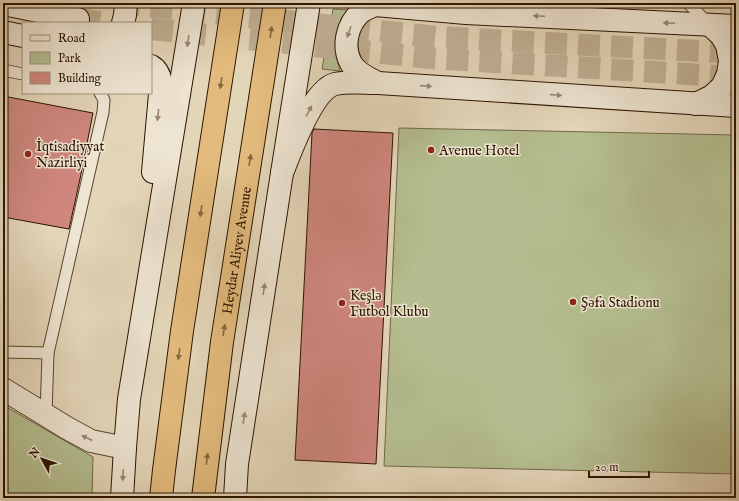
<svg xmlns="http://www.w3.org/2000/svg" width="739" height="501" font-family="'IM FELL English',serif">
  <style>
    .green { fill: #b4bd8f; stroke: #706848 }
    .building { fill: #ce867d; stroke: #2d1400 }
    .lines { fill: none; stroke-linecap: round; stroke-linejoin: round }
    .secondary-tunnel { stroke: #bfae93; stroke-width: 22; stroke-dasharray: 22 11; stroke-linecap: butt }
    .lane-casing { stroke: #5a442e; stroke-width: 13 }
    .street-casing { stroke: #5a442e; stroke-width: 24 }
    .secondary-casing { stroke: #2d1400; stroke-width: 24 }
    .highway-casing { stroke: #2d1400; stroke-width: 24 }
    .lane { stroke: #ede4d1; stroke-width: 11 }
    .street { stroke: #ede4d1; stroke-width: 22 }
    .secondary { stroke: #ede4d1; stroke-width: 22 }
    .highway { stroke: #e2ba7c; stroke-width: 22 }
    .oneway { fill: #978673 }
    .oneway2 { fill: #88673e }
    .poi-dot { fill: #8f2418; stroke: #ede4d1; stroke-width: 1.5 }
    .labels { text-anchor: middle; stroke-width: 3; stroke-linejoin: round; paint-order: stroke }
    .poi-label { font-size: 14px; fill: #2d1400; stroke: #ede4d1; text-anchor: start }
    .street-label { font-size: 14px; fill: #2d1400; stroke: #ede4d1 }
  </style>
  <rect width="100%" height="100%" fill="#e3d5b8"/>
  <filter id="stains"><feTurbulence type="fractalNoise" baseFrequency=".005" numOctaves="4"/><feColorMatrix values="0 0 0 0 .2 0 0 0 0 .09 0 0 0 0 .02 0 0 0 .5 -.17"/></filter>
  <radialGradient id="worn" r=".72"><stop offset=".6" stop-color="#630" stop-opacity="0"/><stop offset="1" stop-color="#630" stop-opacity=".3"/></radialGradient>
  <!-- green -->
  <g class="green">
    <path d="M 333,9 L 348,10 C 334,31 333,47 340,71 L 322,69 Z"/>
    <path d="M 399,128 L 736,135 L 736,474 L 384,466 Z"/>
    <path d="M 3,405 L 93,457 L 92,498 L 3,498 Z"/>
  </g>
  <!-- building -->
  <g class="building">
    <path d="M 3,96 L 93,113 L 80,179 L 69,229 L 3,217 Z"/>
    <path d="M 314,129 L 393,133 L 376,464 L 295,460 L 312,133 Z"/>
  </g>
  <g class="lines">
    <!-- secondary-tunnel -->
    <g class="secondary-tunnel">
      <path d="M 118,3 L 437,37 L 736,53"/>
      <path d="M 78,19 L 105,23"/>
      <path d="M 151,29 L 430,58 L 736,77"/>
    </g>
    <defs>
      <g id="lane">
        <path d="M 688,3 L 708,23"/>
        <path d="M 3,70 L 23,74"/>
        <path d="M 3,352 L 48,353"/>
        <path d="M 46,416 L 48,353 L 103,112 L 104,100 L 100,93"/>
      </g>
      <path id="street" d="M 3,389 L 67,428 L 91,441 L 125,448"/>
      <g id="secondary">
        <path d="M 369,3 L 375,5 L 466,13 L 736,26"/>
        <path d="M 3,4 L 78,19"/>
        <path d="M 375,5 C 370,7 365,9 361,12 C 347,24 342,47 351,63 C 356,73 368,78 378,83"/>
        <path d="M 123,23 L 125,15 L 126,3"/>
        <path d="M 3,32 L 23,36"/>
        <path d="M 151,66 C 158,70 160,76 161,83 L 153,172"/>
        <path d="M 696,104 L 712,96 L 722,87 L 728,74 L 730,61 L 727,45 L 721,35 L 710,25"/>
        <path d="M 282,173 C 291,151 312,90 335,84 C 347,81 365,83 378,83 L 736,106"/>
        <path d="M 122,498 L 125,448 L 129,399 L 194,3"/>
        <path d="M 235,498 L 237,464 L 282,173 L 309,3"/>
      </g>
      <g id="highway">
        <path d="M 161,498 L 164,470 L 182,331 L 233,3"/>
        <path id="s1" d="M 203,498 L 222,342 L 275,3"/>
      </g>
    </defs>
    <!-- lane casing -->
    <use href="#lane" class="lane-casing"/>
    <!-- street casing -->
    <use href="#street" class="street-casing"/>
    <!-- secondary casing -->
    <use href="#secondary" class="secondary-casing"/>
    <!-- highway casing -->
    <use href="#highway" class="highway-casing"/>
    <!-- lane -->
    <use href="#lane" class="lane"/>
    <!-- street -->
    <use href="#street" class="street"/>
    <!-- secondary -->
    <use href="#secondary" class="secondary"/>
    <!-- highway -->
    <use href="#highway" class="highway"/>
  </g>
  <!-- one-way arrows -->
  <defs><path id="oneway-solid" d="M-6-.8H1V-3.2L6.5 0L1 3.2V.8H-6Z"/></defs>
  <g class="oneway">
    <use href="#oneway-solid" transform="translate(539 16) rotate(-177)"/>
    <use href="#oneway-solid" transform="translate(669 23) rotate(-177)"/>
    <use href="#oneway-solid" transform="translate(349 32) rotate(109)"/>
    <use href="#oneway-solid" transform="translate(188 41) rotate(99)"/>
    <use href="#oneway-solid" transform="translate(426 86) rotate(4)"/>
    <use href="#oneway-solid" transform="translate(556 95) rotate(4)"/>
    <use href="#oneway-solid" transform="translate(309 111) rotate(-62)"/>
    <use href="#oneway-solid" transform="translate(158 115) rotate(96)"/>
    <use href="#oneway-solid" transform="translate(264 289) rotate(-81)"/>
    <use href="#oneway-solid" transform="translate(244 418) rotate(-81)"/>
    <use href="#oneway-solid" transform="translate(87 438) rotate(-155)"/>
    <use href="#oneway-solid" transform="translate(123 475) rotate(93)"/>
  </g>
  <g class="oneway2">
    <use href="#oneway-solid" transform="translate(271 32) rotate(-81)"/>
    <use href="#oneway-solid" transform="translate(221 83) rotate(99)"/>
    <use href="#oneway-solid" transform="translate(250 160) rotate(-81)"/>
    <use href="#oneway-solid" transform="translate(201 211) rotate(99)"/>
    <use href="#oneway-solid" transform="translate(224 330) rotate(-81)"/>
    <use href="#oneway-solid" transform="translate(179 354) rotate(98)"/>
    <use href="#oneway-solid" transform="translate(207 459) rotate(-83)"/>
  </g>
  <!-- markers -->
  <g class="poi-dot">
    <circle cx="431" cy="150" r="4"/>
    <circle cx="28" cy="154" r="4"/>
    <circle cx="573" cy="302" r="4"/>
    <circle cx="342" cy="303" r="4"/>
  </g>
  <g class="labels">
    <!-- poi labels -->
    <g class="poi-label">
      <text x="36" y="151">İqtisadiyyat<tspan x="36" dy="16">Nazirliyi</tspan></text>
      <text x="439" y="155">Avenue Hotel</text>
      <text x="350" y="300">Keşlə<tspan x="350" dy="16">Futbol Klubu</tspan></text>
      <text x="581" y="307">Şəfa Stadionu</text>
    </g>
    <!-- street labels -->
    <g class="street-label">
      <text dy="5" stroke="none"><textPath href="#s1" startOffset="250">Heydar Aliyev Avenue</textPath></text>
    </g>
  </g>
  <!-- margin -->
  <rect width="739" height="501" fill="none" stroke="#e3d5b8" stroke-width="16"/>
  <rect x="4" y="4" width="731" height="493" fill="none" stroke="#2d1400" stroke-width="2"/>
  <rect x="8" y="8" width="723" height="485" fill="none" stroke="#2d1400"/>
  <!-- legend -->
  <rect x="22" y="22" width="130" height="72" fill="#ede4d1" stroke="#a0917d"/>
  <rect x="30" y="35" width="20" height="6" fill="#ede4d1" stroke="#a0917d"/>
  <text x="58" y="42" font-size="12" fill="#2d1400">Road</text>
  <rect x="30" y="52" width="20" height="12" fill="#b4bd8f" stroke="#a0917d"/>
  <text x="58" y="62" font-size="12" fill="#2d1400">Park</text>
  <rect x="30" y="72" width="20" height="12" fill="#ce867d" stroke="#a0917d"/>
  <text x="58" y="82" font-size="12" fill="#2d1400">Building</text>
  <!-- north arrow -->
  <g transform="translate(42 459) rotate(310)" stroke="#ede4d1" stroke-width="3" paint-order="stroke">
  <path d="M0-3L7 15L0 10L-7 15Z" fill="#2d1400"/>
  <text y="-6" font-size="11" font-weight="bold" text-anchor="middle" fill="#2d1400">N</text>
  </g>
  <!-- scale -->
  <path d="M589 471v6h60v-6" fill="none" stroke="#2d1400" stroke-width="2"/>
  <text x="595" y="471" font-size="12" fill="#2d1400" stroke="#ede4d1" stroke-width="3" paint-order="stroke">20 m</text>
  <rect width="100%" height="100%" filter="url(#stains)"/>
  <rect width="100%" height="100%" fill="url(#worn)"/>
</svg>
